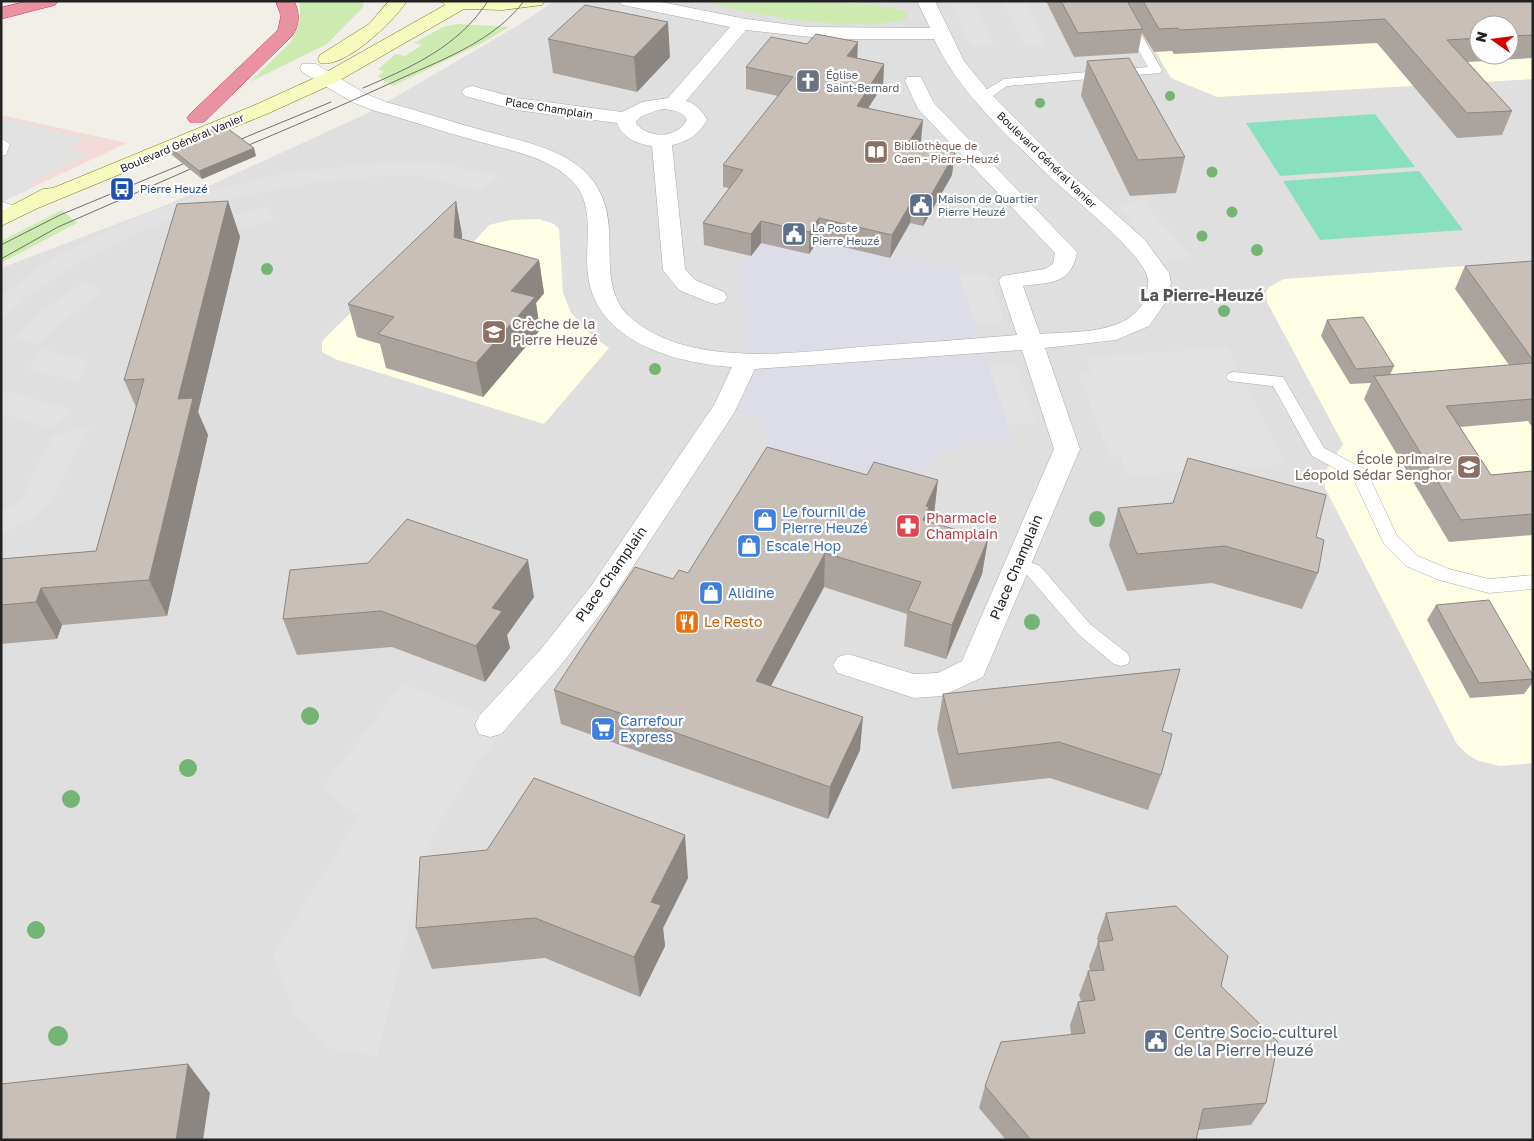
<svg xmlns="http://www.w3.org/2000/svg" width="1534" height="1141" font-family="'Golos Text',sans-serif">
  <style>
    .residential { fill: #e0dfdf; fill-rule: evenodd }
    .commercial { fill: #f2dad9 }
    .education { fill: #ffffe5; fill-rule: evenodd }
    .grass { fill: #cdebb0 }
    .pitch { fill: #88e0be }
    .parking { fill: #e2e2e2 }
    .plaza { fill: #dddde8 }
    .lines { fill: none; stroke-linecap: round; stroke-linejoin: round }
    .lane-casing { stroke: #a9a9a9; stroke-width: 1 }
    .street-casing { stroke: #a9a9a9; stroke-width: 1 }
    .secondary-casing { stroke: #707d05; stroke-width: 1 }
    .highway-casing { stroke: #dc2a67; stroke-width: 1 }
    .lane { fill: #fff; fill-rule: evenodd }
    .street { fill: #fff; fill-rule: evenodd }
    .secondary { fill: #f7fabf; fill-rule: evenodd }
    .highway { fill: #e892a2; fill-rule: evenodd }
    .tram { stroke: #707070; stroke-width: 1 }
    .tree { fill: #74b475 }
    .wall { fill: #aba49e; fill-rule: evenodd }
    .shaded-wall { fill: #8b8681 }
    .building { fill: #c7bfb8; stroke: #8b8681 }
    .labels { text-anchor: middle; stroke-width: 4.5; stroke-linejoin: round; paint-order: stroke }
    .far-worship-label { font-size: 11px; fill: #5b616d; stroke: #fff; text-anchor: start }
    .far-street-label { font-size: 11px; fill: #222; stroke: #fff }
    .far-education-label { font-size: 11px; fill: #785e54; stroke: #fff; text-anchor: start }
    .far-transit-label { font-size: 11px; fill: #164399; stroke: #fff; text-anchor: start }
    .far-service-label { font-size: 11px; fill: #4e5e75; stroke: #fff; text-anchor: start }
    .education-label { font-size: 14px; fill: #785e54; stroke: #fff; text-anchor: start }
    .shop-label { font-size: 14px; fill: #366cbe; stroke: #fff; text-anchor: start }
    .health-label { font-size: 14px; fill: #be3a42; stroke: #fff; text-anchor: start }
    .street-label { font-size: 14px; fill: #222; stroke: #fff }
    .food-label { font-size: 14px; fill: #c56008; stroke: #fff; text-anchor: start }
    .quarter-label { font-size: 16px; font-weight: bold; fill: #555; stroke: #fff }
    .near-service-label { font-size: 16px; fill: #4e5e75; stroke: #fff; text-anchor: start }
  </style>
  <rect width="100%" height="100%" fill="#f2efe9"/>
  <!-- residential -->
  <path class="residential" d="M 554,1 L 1533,1 L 1533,1140 L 1,1140 L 1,268 L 169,204 L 368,113 L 522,23 ZM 1479,25 L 1509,25 L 1509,55 L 1479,55 Z"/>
  <!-- commercial -->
  <path class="commercial" d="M 1,115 L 127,143 L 1,202 Z"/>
  <!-- education -->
  <g class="education">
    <path d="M 1126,1 L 1533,23 L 1533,79 L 1217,97 L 1171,78 ZM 1479,25 L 1509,25 L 1509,55 L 1479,55 Z"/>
    <path d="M 539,219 L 554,224 L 559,229 L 563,293 L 571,313 L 593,337 L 609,348 L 544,424 L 335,359 L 322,352 L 322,342 L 326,337 L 384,280 L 443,277 L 489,225 L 510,220 Z"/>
    <path d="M 1533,261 L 1533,763 L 1500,766 L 1479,761 L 1468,755 L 1457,744 L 1325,488 L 1323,475 L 1343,444 L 1267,302 L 1266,292 L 1269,287 L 1284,279 Z"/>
  </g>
  <!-- grass -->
  <g class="grass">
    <path d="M 300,1 L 362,1 L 364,6 L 327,44 L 250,82 L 291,42 L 300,21 Z"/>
    <path d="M 702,1 C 738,1 887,0 907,12 L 906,20 C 845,31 761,17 702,1 Z"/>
    <path d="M 458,24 L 509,27 L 484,42 L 393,86 L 377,76 L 384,72 L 378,69 L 396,54 L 405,56 L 422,45 L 414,43 L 443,27 Z"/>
    <path d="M 62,210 L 77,223 L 1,263 L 1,241 Z"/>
  </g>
  <!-- pitch -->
  <g class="pitch">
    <path d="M 1375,114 L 1415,167 L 1280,176 L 1246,123 Z"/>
    <path d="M 1419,171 L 1463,230 L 1320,240 L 1283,181 Z"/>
  </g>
  <!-- parking -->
  <g class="parking">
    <path d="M 951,1 L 974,1 L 994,45 L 971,47 Z"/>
    <path d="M 1003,1 L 1025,1 L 1047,46 L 1025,47 Z"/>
    <path d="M 1,118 L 82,138 L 70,149 L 90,154 L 31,183 L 27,191 L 1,202 Z"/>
    <path d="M 398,161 L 438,163 L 498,176 L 481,191 L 418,175 L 384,176 L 318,182 L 240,197 L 192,212 L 136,233 L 76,264 L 33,292 L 1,319 L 1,297 L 23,279 L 53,258 L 109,230 L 159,209 L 212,191 L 283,173 Z"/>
    <path d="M 1142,200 L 1191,256 L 1164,262 L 1116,205 Z"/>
    <path d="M 268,207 L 274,220 L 215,236 L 227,217 Z"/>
    <path d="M 989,274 L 1004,322 L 975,324 L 959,275 Z"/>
    <path d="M 83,282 L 103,291 L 61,323 L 40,344 L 13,339 L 39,314 Z"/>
    <path d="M 1227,348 L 1285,464 L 1128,476 L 1121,456 L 1110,457 L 1079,375 L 1093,374 L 1086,357 Z"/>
    <path d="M 42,349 L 88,361 L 78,382 L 29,369 Z"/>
    <path d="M 1014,364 L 1037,422 L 1009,425 L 989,366 Z"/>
    <path d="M 3,390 L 74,410 L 50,429 L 1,413 Z"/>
    <path d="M 90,426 L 71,460 L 57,491 L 36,516 L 1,534 L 1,512 L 22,499 L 37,465 L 54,435 Z"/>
    <path d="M 403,683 L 508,727 L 477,763 L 438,825 L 427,849 L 377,1056 L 331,1048 L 295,1013 L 273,955 L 360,815 L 350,811 L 322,788 Z"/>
  </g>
  <!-- plaza -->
  <path class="plaza" d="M 818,241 L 890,258 L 896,256 L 957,269 L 1013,441 L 965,445 L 935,456 L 925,467 L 909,495 L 770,455 L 762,415 L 742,416 L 747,361 L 740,264 L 751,256 L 761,243 L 809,254 Z"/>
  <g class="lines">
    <defs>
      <g id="lane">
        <path d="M 1111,1 L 1122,1 L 1162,70 L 1160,73 L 1007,86 L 987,100 L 979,100 L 977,97 L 979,94 L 1004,79 L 1148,67 Z"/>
        <path d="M 1,138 L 10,144 L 6,155 L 1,156 Z"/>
        <path d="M 1,201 L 21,209 L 23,212 L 16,216 L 1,210 Z"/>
        <path d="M 1234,372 L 1283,377 L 1324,448 L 1366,470 L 1397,536 L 1418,556 L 1449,569 L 1489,579 L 1533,575 L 1533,589 L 1489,593 L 1439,580 L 1406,566 L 1384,544 L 1353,478 L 1312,456 L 1273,386 L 1229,381 L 1226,377 L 1229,373 Z"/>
        <path d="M 1017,557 L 1040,566 L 1090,624 L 1128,654 L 1130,659 L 1128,664 L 1121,666 L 1114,664 L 1078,634 L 1028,576 L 1011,568 L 1008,563 L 1011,558 Z"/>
      </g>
      <path id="street" d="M 619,1 L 656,1 L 746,19 L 807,27 L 930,28 L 917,1 L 935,1 L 964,61 L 990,93 L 1065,169 L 1145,240 L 1169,273 L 1171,283 L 1166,302 L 1149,326 L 1116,340 L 1045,348 L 1080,449 L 983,677 L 942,696 L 914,698 L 838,673 L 833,665 L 838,657 L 848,654 L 914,674 L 938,673 L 962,661 L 1054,449 L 1022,350 L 755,369 L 734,413 L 611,600 L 561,665 L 501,734 L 490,737 L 479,734 L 475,725 L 479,716 L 541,649 L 591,586 L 714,405 L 732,367 C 675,363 596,342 588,275 C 584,246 596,207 574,183 C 548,155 506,150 470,139 C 438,130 405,119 372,110 L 352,102 L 302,72 L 300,68 L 302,64 L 316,64 L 366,94 L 386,102 C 419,111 452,122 485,131 C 543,147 605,156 609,229 C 611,259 605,294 629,316 C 687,370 799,352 871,346 C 920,343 968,339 1017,335 L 999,281 L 1002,276 L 1045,269 L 1053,264 L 1055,253 L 918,109 L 905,81 L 907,77 L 921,77 L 934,103 L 1077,252 C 1071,285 1051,282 1023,286 L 1040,334 C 1073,331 1134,336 1146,295 C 1147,290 1149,285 1148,280 C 1145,254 1072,198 1050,177 C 1008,136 959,93 934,39 L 829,39 L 746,30 L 686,101 C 696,104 702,110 707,120 C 698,135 689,141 672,145 L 685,269 L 695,280 L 724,292 L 727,297 L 724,302 L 716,304 L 708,302 L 679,290 L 663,270 L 652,146 C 638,144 622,138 617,123 L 516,110 L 465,96 L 462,92 L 465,88 L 472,86 L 517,98 L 622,112 L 642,102 L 668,98 L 730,27 L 628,6 L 622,5 ZM 661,109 C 671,110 682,110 687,120 C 677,138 651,139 637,125 L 636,121 L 642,116 Z"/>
      <g id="secondary">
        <path d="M 389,1 L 407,1 C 394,21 345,69 320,63 L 318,59 L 320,55 L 369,24 Z"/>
        <path d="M 441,1 L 545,1 L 542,5 L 503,10 L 464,9 L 335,83 L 269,113 L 38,208 L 1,226 L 1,211 L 43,189 L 53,188 L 255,105 L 321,75 L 445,5 Z"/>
      </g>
      <g id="highway">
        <path d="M 28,1 L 58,1 L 55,5 L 1,19 L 1,8 Z"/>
        <path d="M 276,1 L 294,1 C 300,14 300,24 292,36 L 204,122 L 190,122 L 187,118 L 190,114 L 278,30 L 281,16 Z"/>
      </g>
    </defs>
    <!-- lane casing -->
    <use href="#lane" class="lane-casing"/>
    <!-- street casing -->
    <use href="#street" class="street-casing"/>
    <!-- secondary casing -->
    <use href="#secondary" class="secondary-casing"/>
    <!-- highway casing -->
    <use href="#highway" class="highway-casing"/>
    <!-- lane -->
    <use href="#lane" class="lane"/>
    <!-- street -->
    <use href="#street" class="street"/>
    <!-- secondary -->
    <use href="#secondary" class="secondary"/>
    <!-- highway -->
    <use href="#highway" class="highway"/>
    <!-- tram -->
    <g class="tram">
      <path d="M 363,88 C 412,67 458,47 488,1"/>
      <path d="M 229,144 L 331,102"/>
      <path d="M 237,150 C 292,127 348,103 402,78 C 446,58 495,40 524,1"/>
      <path d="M 1,245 L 60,215 L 195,159"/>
      <path d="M 1,259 L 58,227 L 202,164"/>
    </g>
  </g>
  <!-- trees -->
  <g class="tree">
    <circle cx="1170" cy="96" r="5"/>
    <circle cx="1040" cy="103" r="5"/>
    <circle cx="1212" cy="172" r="5.5"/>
    <circle cx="1232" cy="212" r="5.5"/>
    <circle cx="1202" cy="236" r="5.5"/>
    <circle cx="1257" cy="250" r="6"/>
    <circle cx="267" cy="269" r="6"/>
    <circle cx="1224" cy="311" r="6"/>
    <circle cx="655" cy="369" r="6"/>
    <circle cx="1097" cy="519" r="8"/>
    <circle cx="1032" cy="622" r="8"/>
    <circle cx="310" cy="716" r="9"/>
    <circle cx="188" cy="768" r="9"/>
    <circle cx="71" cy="799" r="9"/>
    <circle cx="36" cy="930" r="9"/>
    <circle cx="58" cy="1036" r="10"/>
  </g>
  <!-- wall -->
  <g class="wall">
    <path d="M 1046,1 L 1533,1 L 1533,58 L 1468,62 L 1512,111 L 1502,135 L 1457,138 L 1377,43 L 1174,54 L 1172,51 L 1154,52 L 1142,33 L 1138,53 L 1074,57 ZM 1479,25 L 1509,25 L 1509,55 L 1479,55 Z"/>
    <path d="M 548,39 L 670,57 L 637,92 L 553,73 Z"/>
    <path d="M 857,58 L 884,64 L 883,85 L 868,108 L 921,141 L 919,145 L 952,175 L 923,226 L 910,223 L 890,258 L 818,241 L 809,254 L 761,243 L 751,256 L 704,245 L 703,223 L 729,188 L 723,187 L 723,165 L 778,96 L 746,89 L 746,67 Z"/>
    <path d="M 1087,61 L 1185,157 L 1176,193 L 1130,196 L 1081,96 Z"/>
    <path d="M 169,147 L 256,156 L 202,179 L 172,155 Z"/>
    <path d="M 228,201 L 240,237 L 198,412 L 208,435 L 167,616 L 62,625 L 57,639 L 1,644 L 1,559 L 96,551 L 136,407 L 124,380 Z"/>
    <path d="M 462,234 L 462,239 L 539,260 L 544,293 L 536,303 L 540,330 L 483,397 L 386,368 L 380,344 L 357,337 L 348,304 Z"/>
    <path d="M 1533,261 L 1533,428 L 1528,421 L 1460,427 L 1491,475 L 1533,471 L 1533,535 L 1449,542 L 1364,399 L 1371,383 L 1350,384 L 1321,336 L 1327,320 L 1394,366 L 1390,375 L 1509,365 L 1455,289 L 1465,266 Z"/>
    <path d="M 867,475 L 934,515 L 930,522 L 988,539 L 982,574 L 946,659 L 904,646 L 907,614 L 824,587 L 771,686 L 860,750 L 828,819 L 561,724 L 554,690 L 673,579 L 688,573 Z"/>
    <path d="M 1118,508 L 1316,537 L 1318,573 L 1302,609 L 1212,583 L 1127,591 L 1109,545 Z"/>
    <path d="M 534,597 L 507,635 L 510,648 L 485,682 L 392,647 L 297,655 L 283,619 Z"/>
    <path d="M 1436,605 L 1533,676 L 1533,682 L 1524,694 L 1470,698 L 1427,620 Z"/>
    <path d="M 943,694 L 1162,731 L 1161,775 L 1148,810 L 1050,778 L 952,789 L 937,729 Z"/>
    <path d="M 688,878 L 663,928 L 665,946 L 640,997 L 545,958 L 432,969 L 416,928 Z"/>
    <path d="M 1106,913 L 1221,986 L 1266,1103 L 1251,1125 L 1198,1130 L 1196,1140 L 1006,1140 L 979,1108 L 985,1086 L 1071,1035 L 1070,1025 L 1078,1002 L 1081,1001 L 1079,995 L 1088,971 L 1090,971 L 1089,966 L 1098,942 L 1097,938 Z"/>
  </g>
  <!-- shaded-wall -->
  <g class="shaded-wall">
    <path d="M 668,22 L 670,57 L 637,92 L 634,57 Z"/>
    <path d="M 858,42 L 857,63 L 847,56 Z"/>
    <path d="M 884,64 L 883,85 L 856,127 L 857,106 Z"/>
    <path d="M 923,120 L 921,141 L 907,164 L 909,142 Z"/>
    <path d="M 254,148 L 256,156 L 202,179 L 199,171 Z"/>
    <path d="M 955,153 L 952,175 L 923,226 L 926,204 Z"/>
    <path d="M 228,201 L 240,237 L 198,412 L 208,435 L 167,616 L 149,580 L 178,399 Z"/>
    <path d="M 456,201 L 462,234 L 460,270 L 454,237 Z"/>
    <path d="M 912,201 L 910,223 L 890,258 L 892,235 Z"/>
    <path d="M 819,218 L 818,241 L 809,254 L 809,232 Z"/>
    <path d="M 761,221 L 761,243 L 751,256 L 751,234 Z"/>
    <path d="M 539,260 L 544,293 L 536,303 L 540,330 L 483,397 L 476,363 L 511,291 Z"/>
    <path d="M 938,480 L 934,515 L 926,531 L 923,520 L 926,506 Z"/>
    <path d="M 988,539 L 982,574 L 946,659 L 952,625 Z"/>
    <path d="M 825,553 L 824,587 L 756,714 L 756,681 Z"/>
    <path d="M 528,560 L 534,597 L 507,635 L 510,648 L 485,682 L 476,646 L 492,608 Z"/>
    <path d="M 41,588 L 62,625 L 57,639 L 36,602 Z"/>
    <path d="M 863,717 L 860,750 L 828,819 L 830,787 Z"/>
    <path d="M 685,835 L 688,878 L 663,928 L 665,946 L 640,997 L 634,957 L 651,902 Z"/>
    <path d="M 188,1064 L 210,1093 L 203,1140 L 176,1140 Z"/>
  </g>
  <!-- building -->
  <g class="building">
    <path d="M 1061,1 L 1127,1 L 1143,29 L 1078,33 Z"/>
    <path d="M 1143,1 L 1533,1 L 1533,35 L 1509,36 L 1509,25 L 1479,25 L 1479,38 L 1447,40 L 1512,111 L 1467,113 L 1385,19 L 1179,30 L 1178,28 L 1159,29 Z"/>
    <path d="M 585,5 L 668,22 L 634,57 L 548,39 Z"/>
    <path d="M 816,34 L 858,42 L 847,56 L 884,64 L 857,106 L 923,120 L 909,142 L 955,153 L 926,204 L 912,201 L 892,235 L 819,218 L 809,232 L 761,221 L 751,234 L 703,223 L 743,170 L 723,165 L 793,77 L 746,67 L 771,37 L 807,44 Z"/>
    <path d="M 1129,58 L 1185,157 L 1138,160 L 1087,61 Z"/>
    <path d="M 223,125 L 254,148 L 199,171 L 169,147 Z"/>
    <path d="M 228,201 L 178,399 L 193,398 L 149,580 L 41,588 L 36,602 L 1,605 L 1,559 L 96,551 L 144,379 L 124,380 L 177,204 Z"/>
    <path d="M 456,201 L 454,237 L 539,260 L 511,291 L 535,297 L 476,363 L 378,334 L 394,317 L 348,304 Z"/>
    <path d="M 1533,261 L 1533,360 L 1465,266 Z"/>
    <path d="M 1363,317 L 1394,366 L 1356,369 L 1327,320 Z"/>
    <path d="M 1533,363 L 1533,399 L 1446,406 L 1491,475 L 1533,471 L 1533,514 L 1461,520 L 1374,376 Z"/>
    <path d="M 767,447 L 867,475 L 874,462 L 938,480 L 926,506 L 929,507 L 923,520 L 988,539 L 952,625 L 908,611 L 921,582 L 825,553 L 756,681 L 863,717 L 830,787 L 554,690 L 635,567 L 673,579 L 679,570 L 688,573 Z"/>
    <path d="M 1188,458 L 1326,495 L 1316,537 L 1324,540 L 1318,573 L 1225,546 L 1137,554 L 1118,508 L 1173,503 Z"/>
    <path d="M 407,519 L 528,560 L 492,608 L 502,611 L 476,646 L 381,611 L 283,619 L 290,570 L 368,563 Z"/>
    <path d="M 1489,600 L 1533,676 L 1533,679 L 1479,683 L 1436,605 Z"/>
    <path d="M 1180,669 L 1162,731 L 1172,734 L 1161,775 L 1059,742 L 958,754 L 943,694 Z"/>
    <path d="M 534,778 L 685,835 L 651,902 L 661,905 L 634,957 L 535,918 L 416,928 L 420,857 L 487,850 Z"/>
    <path d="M 1176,906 L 1228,956 L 1221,986 L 1278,1042 L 1266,1103 L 1203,1109 L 1196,1140 L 1031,1140 L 985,1086 L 1001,1042 L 1085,1033 L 1078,1002 L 1095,1000 L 1088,971 L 1104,970 L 1098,942 L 1113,940 L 1106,913 Z"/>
    <path d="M 188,1064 L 176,1140 L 1,1140 L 1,1084 Z"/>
  </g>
  <!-- icons -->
  <defs>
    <symbol id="church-square" viewBox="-11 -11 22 22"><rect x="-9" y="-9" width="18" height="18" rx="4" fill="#6b7280" stroke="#fff"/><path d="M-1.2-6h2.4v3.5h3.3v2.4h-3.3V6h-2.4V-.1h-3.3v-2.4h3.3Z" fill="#fff"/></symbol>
    <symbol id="library-square" viewBox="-11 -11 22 22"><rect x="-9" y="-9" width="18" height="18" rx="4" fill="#8d6e63" stroke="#fff"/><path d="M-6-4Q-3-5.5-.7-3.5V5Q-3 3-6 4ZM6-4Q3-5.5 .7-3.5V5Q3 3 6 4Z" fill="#fff"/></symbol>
    <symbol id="bus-square" viewBox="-11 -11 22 22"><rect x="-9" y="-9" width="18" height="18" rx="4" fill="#1a4fb4" stroke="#fff"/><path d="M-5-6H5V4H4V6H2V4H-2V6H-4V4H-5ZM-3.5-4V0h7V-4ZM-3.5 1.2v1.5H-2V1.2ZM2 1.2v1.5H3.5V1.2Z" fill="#fff"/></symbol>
    <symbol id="civic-square" viewBox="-11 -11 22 22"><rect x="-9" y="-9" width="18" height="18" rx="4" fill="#5c6f8a" stroke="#fff"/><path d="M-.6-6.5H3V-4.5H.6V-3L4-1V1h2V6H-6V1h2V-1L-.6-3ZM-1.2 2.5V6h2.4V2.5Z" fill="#fff"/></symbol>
    <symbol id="school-square" viewBox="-11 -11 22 22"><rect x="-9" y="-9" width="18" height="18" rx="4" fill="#8d6e63" stroke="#fff"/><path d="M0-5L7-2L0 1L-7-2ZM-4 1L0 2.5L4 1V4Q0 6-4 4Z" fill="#fff"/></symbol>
    <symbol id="shop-square" viewBox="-11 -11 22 22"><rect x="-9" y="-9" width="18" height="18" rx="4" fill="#3f7fe0" stroke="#fff"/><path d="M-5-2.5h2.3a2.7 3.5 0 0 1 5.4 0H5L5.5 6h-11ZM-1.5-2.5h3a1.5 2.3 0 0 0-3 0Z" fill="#fff"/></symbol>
    <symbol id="pharmacy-square" viewBox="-11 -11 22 22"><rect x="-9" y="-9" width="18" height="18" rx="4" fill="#e0444e" stroke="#fff"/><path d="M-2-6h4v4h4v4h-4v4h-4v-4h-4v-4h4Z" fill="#fff"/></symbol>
    <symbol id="restaurant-square" viewBox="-11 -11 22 22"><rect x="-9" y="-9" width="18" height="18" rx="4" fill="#e8710a" stroke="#fff"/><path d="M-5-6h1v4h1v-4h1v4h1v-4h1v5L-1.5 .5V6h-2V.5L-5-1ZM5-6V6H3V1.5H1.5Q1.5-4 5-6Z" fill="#fff"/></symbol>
    <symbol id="supermarket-square" viewBox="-11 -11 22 22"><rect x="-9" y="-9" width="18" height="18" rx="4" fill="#3f7fe0" stroke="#fff"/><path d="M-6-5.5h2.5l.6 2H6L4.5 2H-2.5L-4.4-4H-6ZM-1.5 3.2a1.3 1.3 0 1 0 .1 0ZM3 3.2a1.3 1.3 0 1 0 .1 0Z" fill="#fff"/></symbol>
  </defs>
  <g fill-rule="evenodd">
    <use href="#church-square" x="794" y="67" width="28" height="28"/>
    <use href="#library-square" x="862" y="138" width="28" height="28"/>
    <use href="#bus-square" x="108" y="175" width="28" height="28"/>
    <use href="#civic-square" x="907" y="191" width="28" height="28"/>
    <use href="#civic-square" x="780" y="220" width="28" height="28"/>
    <use href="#school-square" x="480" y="318" width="28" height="28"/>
    <use href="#school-square" x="1455" y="453" width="28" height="28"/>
    <use href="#shop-square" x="751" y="506" width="28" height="28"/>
    <use href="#pharmacy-square" x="894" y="512" width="28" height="28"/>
    <use href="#shop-square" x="735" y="532" width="28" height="28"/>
    <use href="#shop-square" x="697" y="579" width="28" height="28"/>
    <use href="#restaurant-square" x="673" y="608" width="28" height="28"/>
    <use href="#supermarket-square" x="589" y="715" width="28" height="28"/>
    <use href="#civic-square" x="1142" y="1027" width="28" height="28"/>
  </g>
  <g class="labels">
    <!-- far-worship labels -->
    <g class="far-worship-label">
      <text x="826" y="79">Église<tspan x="826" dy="13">Saint-Bernard</tspan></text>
    </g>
    <!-- far-street labels -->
    <g class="far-street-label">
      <text transform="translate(549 108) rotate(9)" y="4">Place Champlain</text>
      <text transform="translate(182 143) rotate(-23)" y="4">Boulevard Général Vanier</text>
      <text transform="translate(1047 160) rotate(44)" y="4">Boulevard Général Vanier</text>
    </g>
    <!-- far-education labels -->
    <g class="far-education-label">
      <text x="894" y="150">Bibliothèque de<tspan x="894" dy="13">Caen - Pierre-Heuzé</tspan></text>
    </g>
    <!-- far-transit labels -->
    <g class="far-transit-label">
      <text x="140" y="193">Pierre Heuzé</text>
    </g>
    <!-- far-service labels -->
    <g class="far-service-label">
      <text x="938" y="203">Maison de Quartier<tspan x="938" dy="13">Pierre Heuzé</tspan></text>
      <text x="812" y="232">La Poste<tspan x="812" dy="13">Pierre Heuzé</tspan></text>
    </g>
    <!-- education labels -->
    <g class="education-label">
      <text x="512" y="329">Crèche de la<tspan x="512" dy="16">Pierre Heuzé</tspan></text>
      <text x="1452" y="464" text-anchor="end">École primaire<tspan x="1452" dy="16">Léopold Sédar Senghor</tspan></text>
    </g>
    <!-- shop labels -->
    <g class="shop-label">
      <text x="782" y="517">Le fournil de<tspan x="782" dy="16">Pierre Heuzé</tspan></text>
      <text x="766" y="551">Escale Hop</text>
      <text x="728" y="598">Alidine</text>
      <text x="620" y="726">Carrefour<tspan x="620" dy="16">Express</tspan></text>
    </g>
    <!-- health labels -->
    <g class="health-label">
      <text x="926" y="523">Pharmacie<tspan x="926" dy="16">Champlain</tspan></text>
    </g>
    <!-- street labels -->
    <g class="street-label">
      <text transform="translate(1016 567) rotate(-67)" y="5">Place Champlain</text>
      <text transform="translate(611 574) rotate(-55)" y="5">Place Champlain</text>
    </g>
    <!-- food labels -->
    <g class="food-label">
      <text x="704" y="627">Le Resto</text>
    </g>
    <!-- quarter labels -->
    <g class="quarter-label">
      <text x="1202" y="301">La Pierre-Heuzé</text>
    </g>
    <!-- near-service labels -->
    <g class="near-service-label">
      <text x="1174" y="1038">Centre Socio-culturel<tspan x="1174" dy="18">de la Pierre Heuzé</tspan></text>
    </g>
  </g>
  <!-- border -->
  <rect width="1534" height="1141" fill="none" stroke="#222222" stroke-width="5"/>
  <!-- north arrow -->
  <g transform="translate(1494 40) rotate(284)"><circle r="24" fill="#ffffff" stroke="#a7a7a7"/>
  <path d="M0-4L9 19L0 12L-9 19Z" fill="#d40000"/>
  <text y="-8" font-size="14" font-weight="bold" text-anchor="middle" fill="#222222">N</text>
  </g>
</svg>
